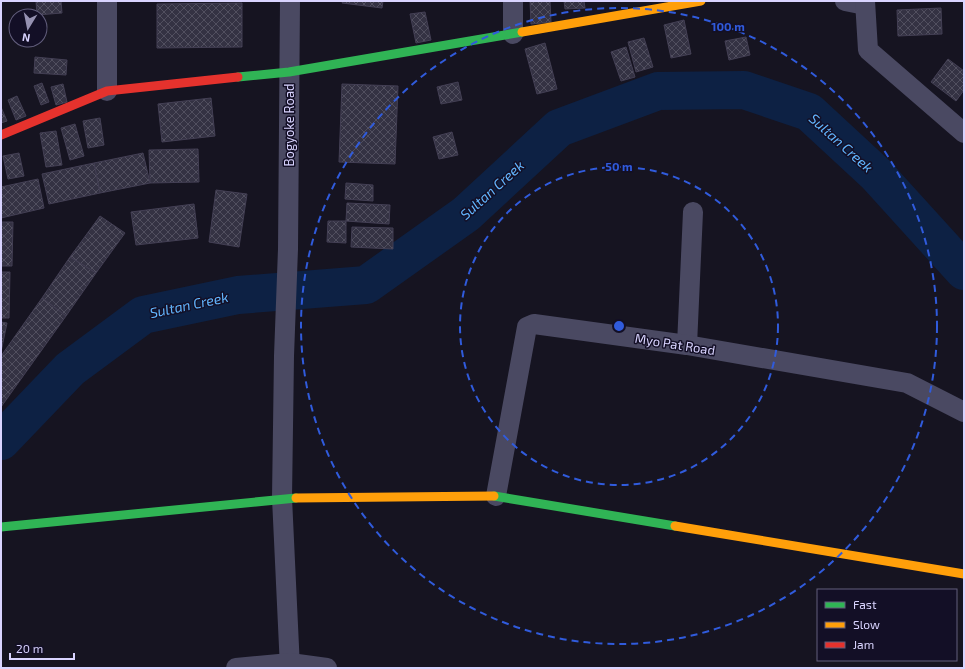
<svg xmlns="http://www.w3.org/2000/svg" width="965" height="669" font-family="'Exo 2',sans-serif">
  <style>
    .lines { fill: none; stroke-linecap: round; stroke-linejoin: round }
    .river { stroke: #0d2144; stroke-width: 38 }
    .building { fill: url(#building-cross-hatch); stroke: #433f54 }
    .street { stroke: #4a4962; stroke-width: 20 }
    .fast { stroke: #30b455; stroke-width: 9 }
    .slow { stroke: #ff9f0a; stroke-width: 9 }
    .jam { stroke: #e5322d; stroke-width: 9 }
    .ring { fill: none; stroke: #305bdc; stroke-width: 2; stroke-dasharray: 7 5 }
    .labels { text-anchor: middle; stroke-width: 3; stroke-linejoin: round; paint-order: stroke }
    .street-label { font-size: 13px; fill: #d9d4ff; stroke: #130f26 }
    .water-label { font-size: 14px; font-style: italic; fill: #62b6ff; stroke: #130f26 }
    .centre { fill: #305bdc; stroke: #130f26; stroke-width: 2 }
    .ring-label { font-size: 12px; text-anchor: middle; font-weight: bold; fill: #305bdc; stroke: #130f26; stroke-width: 3; stroke-linejoin: round; paint-order: stroke }
  </style>
  <defs>
    <pattern id="building-cross-hatch" width="8" height="8" patternUnits="userSpaceOnUse"><rect width="8" height="8" fill="#343243"/><path d="M0 0l8 8M0 8l8-8" fill="none" stroke="#514f5f"/></pattern>
  </defs>
  <rect width="100%" height="100%" fill="#161421"/>
  <g class="lines">
    <!-- river -->
    <path class="river" d="M 1,441 L 70,369 L 143,315 L 238,295 L 366,285 L 466,214 L 559,128 L 658,91 L 744,90 L 809,112 L 876,174 L 964,271"/>
  </g>
  <!-- building -->
  <g class="building">
    <path d="M 36,1 L 61,1 L 62,13 L 37,15 Z"/>
    <path d="M 343,1 L 383,1 L 382,8 L 342,3 Z"/>
    <path d="M 530,1 L 550,1 L 551,22 L 531,24 Z"/>
    <path d="M 564,1 L 584,1 L 585,8 L 565,9 Z"/>
    <path d="M 242,3 L 242,47 L 157,48 L 157,4 Z"/>
    <path d="M 941,8 L 942,34 L 898,36 L 897,10 Z"/>
    <path d="M 425,12 L 431,40 L 416,43 L 410,14 Z"/>
    <path d="M 684,20 L 691,54 L 671,58 L 664,25 Z"/>
    <path d="M 746,37 L 750,55 L 729,60 L 725,41 Z"/>
    <path d="M 644,38 L 653,67 L 636,72 L 628,42 Z"/>
    <path d="M 545,43 L 557,89 L 537,94 L 525,49 Z"/>
    <path d="M 626,47 L 635,77 L 621,81 L 611,52 Z"/>
    <path d="M 35,57 L 67,60 L 66,75 L 34,73 Z"/>
    <path d="M 948,59 L 964,71 L 964,90 L 956,101 L 931,82 Z"/>
    <path d="M 458,82 L 462,100 L 441,104 L 437,87 Z"/>
    <path d="M 42,83 L 49,102 L 41,105 L 34,86 Z"/>
    <path d="M 63,84 L 67,102 L 56,105 L 51,87 Z"/>
    <path d="M 342,84 L 398,86 L 395,164 L 339,162 Z"/>
    <path d="M 17,96 L 26,116 L 16,120 L 8,100 Z"/>
    <path d="M 211,98 L 215,136 L 162,142 L 158,104 Z"/>
    <path d="M 1,107 L 7,121 L 1,123 Z"/>
    <path d="M 100,118 L 104,145 L 88,148 L 83,121 Z"/>
    <path d="M 75,124 L 84,156 L 70,160 L 61,128 Z"/>
    <path d="M 56,131 L 62,165 L 46,167 L 40,133 Z"/>
    <path d="M 452,132 L 458,155 L 439,159 L 433,137 Z"/>
    <path d="M 198,149 L 199,182 L 150,183 L 149,150 Z"/>
    <path d="M 19,153 L 24,176 L 8,179 L 3,156 Z"/>
    <path d="M 143,153 L 150,183 L 100,193 L 94,163 Z"/>
    <path d="M 94,163 L 100,193 L 49,204 L 42,174 Z"/>
    <path d="M 38,179 L 44,208 L 1,218 L 1,187 Z"/>
    <path d="M 346,183 L 373,185 L 373,201 L 345,199 Z"/>
    <path d="M 216,190 L 247,194 L 239,247 L 209,242 Z"/>
    <path d="M 347,203 L 390,205 L 389,224 L 346,221 Z"/>
    <path d="M 194,204 L 198,238 L 136,245 L 131,212 Z"/>
    <path d="M 100,216 L 125,233 L 96,273 L 70,257 Z"/>
    <path d="M 328,221 L 346,221 L 346,243 L 327,242 Z"/>
    <path d="M 1,222 L 13,222 L 12,266 L 1,266 Z"/>
    <path d="M 352,227 L 393,228 L 393,249 L 351,247 Z"/>
    <path d="M 70,257 L 96,273 L 66,316 L 42,298 Z"/>
    <path d="M 1,272 L 10,272 L 9,318 L 1,318 Z"/>
    <path d="M 42,298 L 66,316 L 1,407 L 1,356 Z"/>
    <path d="M 1,322 L 7,323 L 1,352 Z"/>
  </g>
  <g class="lines">
    <!-- street -->
    <g class="street">
      <path d="M 107,1 L 107,91"/>
      <path d="M 290,1 L 288,249 L 284,356 L 282,498 L 290,668"/>
      <path d="M 513,1 L 513,34"/>
      <path d="M 845,1 L 865,5"/>
      <path d="M 865,1 L 868,50 L 964,133"/>
      <path d="M 687,345 L 693,212"/>
      <path d="M 496,496 L 527,327 L 534,324 L 687,345 L 907,383 L 964,412"/>
      <path d="M 236,668 L 290,663 L 327,668"/>
    </g>
    <!-- fast -->
    <g class="fast">
      <path d="M 238,77 L 289,72 L 522,32"/>
      <path d="M 494,496 L 675,526"/>
      <path d="M 1,527 L 296,498"/>
    </g>
    <!-- slow -->
    <g class="slow">
      <path d="M 522,32 L 701,1"/>
      <path d="M 296,498 L 494,496"/>
      <path d="M 675,526 L 964,574"/>
    </g>
    <!-- jam -->
    <path class="jam" d="M 1,135 L 107,91 L 238,77"/>
  </g>
  <!-- distance rings -->
  <g class="ring">
    <circle cx="619" cy="326" r="159"/>
    <circle cx="619" cy="326" r="318"/>
  </g>
  <g class="labels">
    <!-- street labels -->
    <g class="street-label">
      <text transform="translate(289 125) rotate(-90)" y="5">Bogyoke Road</text>
      <text transform="translate(675 344) rotate(9)" y="5">Myo Pat Road</text>
    </g>
    <!-- water labels -->
    <g class="water-label">
      <text transform="translate(841 143) rotate(42)" y="5">Sultan Creek</text>
      <text transform="translate(492 190) rotate(-42)" y="5">Sultan Creek</text>
      <text transform="translate(189 305) rotate(-12)" y="5">Sultan Creek</text>
    </g>
  </g>
  <circle cx="619" cy="326" r="6" class="centre"/>
  <g class="ring-label">
    <text x="728" y="31">100 m</text>
    <text x="619" y="171">50 m</text>
  </g>
  <!-- border -->
  <rect width="965" height="669" fill="none" stroke="#d9d4ff" stroke-width="4"/>
  <!-- legend -->
  <rect x="817" y="589" width="140" height="72" fill="#130f26" stroke="#625e7d"/>
  <rect x="825" y="602" width="20" height="6" fill="#30b455" stroke="#625e7d"/>
  <text x="853" y="609" font-size="12" fill="#d9d4ff">Fast</text>
  <rect x="825" y="622" width="20" height="6" fill="#ff9f0a" stroke="#625e7d"/>
  <text x="853" y="629" font-size="12" fill="#d9d4ff">Slow</text>
  <rect x="825" y="642" width="20" height="6" fill="#e5322d" stroke="#625e7d"/>
  <text x="853" y="649" font-size="12" fill="#d9d4ff">Jam</text>
  <!-- north arrow -->
  <g transform="translate(28 28) rotate(190)"><circle r="19" fill="#130f26" stroke="#625e7d"/>
  <path d="M0-3L7 15L0 10L-7 15Z" fill="#9591b1"/>
  <text y="-6" font-size="11" font-weight="bold" text-anchor="middle" fill="#d9d4ff">N</text>
  </g>
  <!-- scale -->
  <path d="M10 653v6h64v-6" fill="none" stroke="#d9d4ff" stroke-width="2"/>
  <text x="16" y="653" font-size="12" fill="#d9d4ff" stroke="#130f26" stroke-width="3" paint-order="stroke">20 m</text>
</svg>
